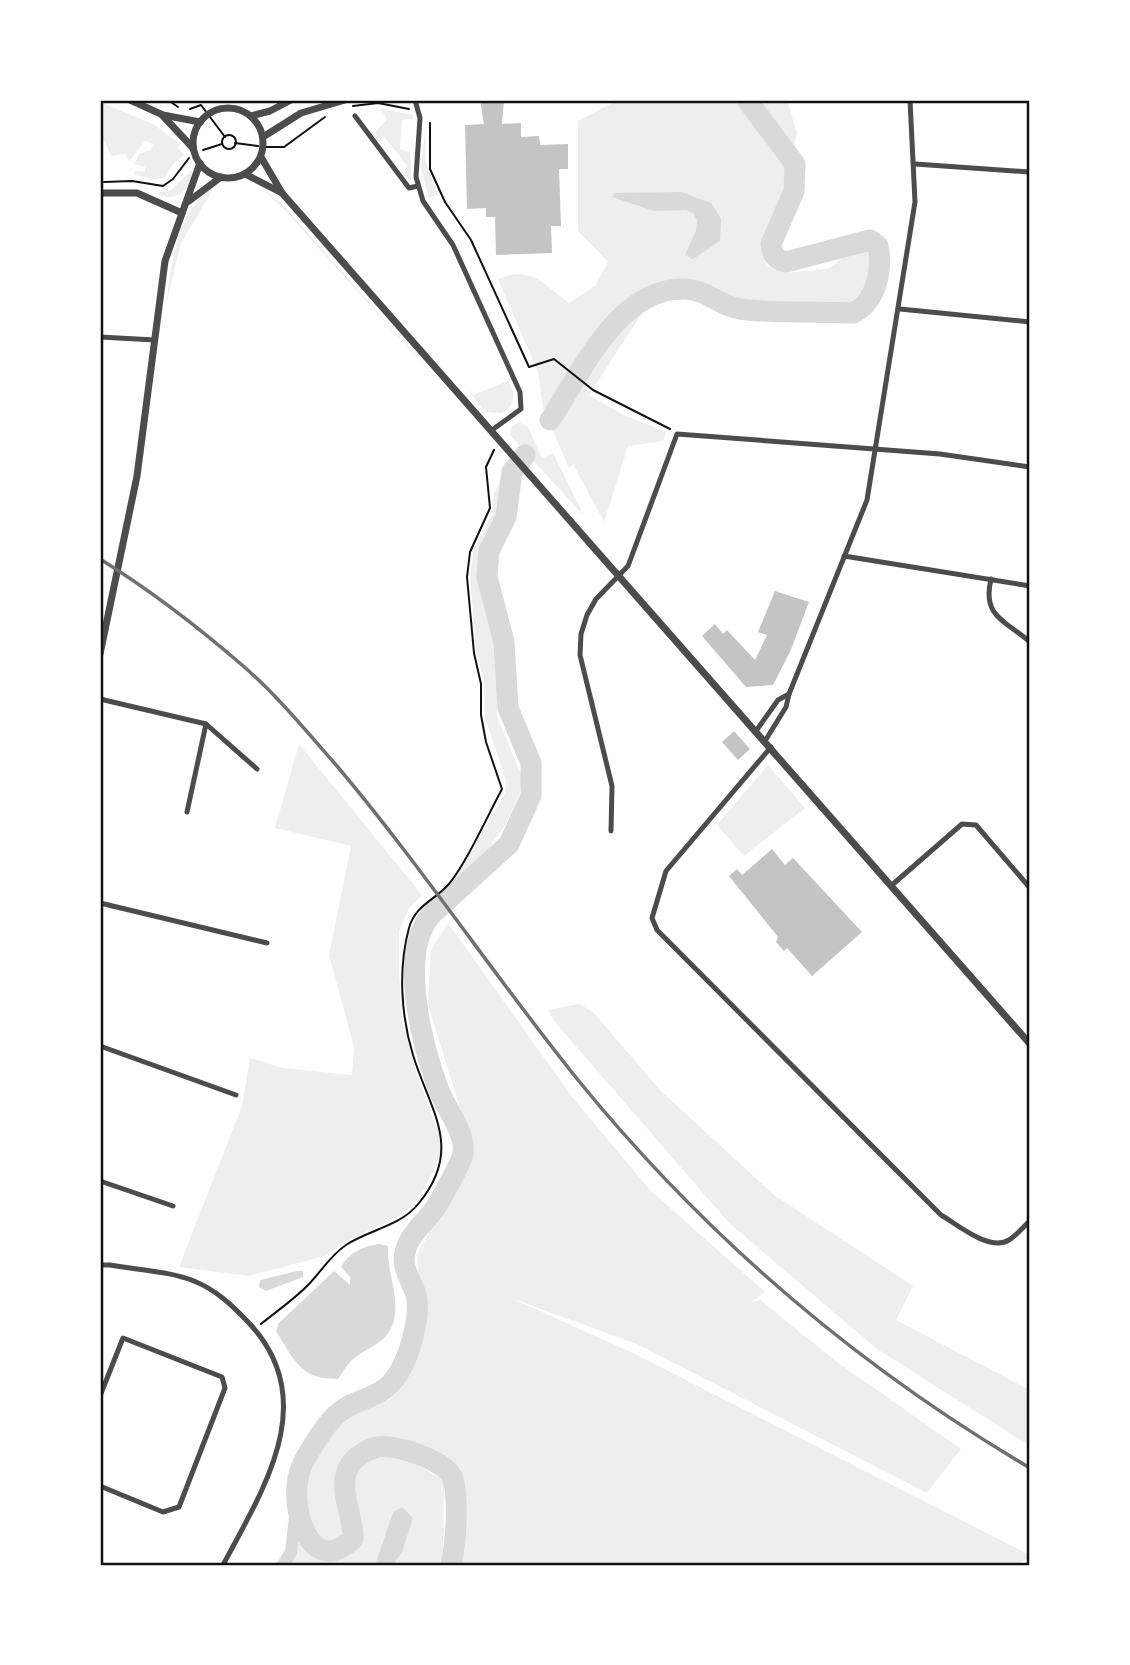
<svg xmlns="http://www.w3.org/2000/svg" width="1130" height="1665" font-family="'Libre Baskerville',serif">
  <style>
    .green { fill: #eee }
    .water { fill: #d9d9d9 }
    .lines { fill: none; stroke-linecap: round; stroke-linejoin: round }
    .canal { stroke: #d9d9d9; stroke-width: 12 }
    .river { stroke: #d9d9d9; stroke-width: 21 }
    .building { fill: #c4c4c4 }
    .path { stroke: #111; stroke-width: 2 }
    .minor { stroke: #4c4c4c; stroke-width: 5 }
    .tertiary { stroke: #4c4c4c; stroke-width: 7 }
    .rail { stroke: #707070; stroke-width: 3.5 }
    .neatline { fill: none; stroke: #111; stroke-width: 2.5 }
  </style>
  <rect width="100%" height="100%" fill="#fff"/>
  <!-- green -->
  <g class="green">
    <path d="M 618,100 L 787,100 L 797,133 L 785,188 L 762,248 L 765,261 L 768,266 L 785,273 L 827,269 L 858,248 L 867,250 L 871,257 L 866,295 L 852,305 L 744,305 L 684,283 L 659,287 L 589,395 L 624,415 L 666,432 L 663,441 L 628,446 L 604,522 L 573,464 L 569,468 L 543,408 L 538,372 L 498,279 C 531,265 544,284 569,303 L 595,286 L 608,262 L 578,231 L 578,121 Z"/>
    <path d="M 100,102 L 153,124 L 180,144 L 178,148 L 184,155 C 157,173 178,186 135,175 L 135,171 L 145,171 L 145,167 L 134,164 L 139,154 L 151,150 L 153,144 L 145,141 L 129,161 L 125,154 L 111,156 L 103,138 L 100,138 Z"/>
    <path d="M 380,108 L 413,115 L 413,118 L 402,120 L 400,149 L 410,152 L 411,182 L 403,174 L 407,166 L 384,136 L 379,142 L 373,135 L 387,119 Z"/>
    <path d="M 425,132 L 425,160 L 438,194 L 429,198 L 421,167 Z"/>
    <path d="M 192,170 C 190,193 175,203 154,193 L 170,191 Z"/>
    <path d="M 259,185 L 282,204 L 476,423 L 290,216 Z"/>
    <path d="M 209,188 L 212,191 L 181,243 L 166,305 C 171,264 176,217 209,188 Z"/>
    <path d="M 458,379 L 473,395 L 508,381 C 515,393 516,405 502,413 L 486,412 Z"/>
    <path d="M 519,422 L 528,427 L 542,458 L 553,453 L 584,516 L 510,435 L 512,426 Z"/>
    <path d="M 508,465 L 497,520 L 481,550 L 479,580 L 499,648 L 497,717 L 523,779 L 519,796 L 506,824 L 488,849 L 447,892 L 505,793 L 506,780 L 485,718 L 484,682 L 476,651 L 470,575 L 474,549 L 492,514 L 494,494 Z"/>
    <path d="M 299,744 L 422,895 L 409,908 L 399,931 L 399,972 L 402,1021 L 416,1071 L 441,1140 L 440,1158 L 424,1190 L 405,1213 L 341,1244 L 325,1256 L 248,1276 L 179,1267 L 242,1106 L 250,1058 L 283,1068 L 352,1075 L 354,1047 L 329,955 L 351,846 L 275,828 Z"/>
    <path d="M 768,765 L 805,808 L 744,856 L 717,825 Z"/>
    <path d="M 448,923 L 572,1097 L 650,1190 L 765,1292 L 751,1302 L 760,1300 L 837,1362 L 961,1449 L 927,1493 L 639,1345 L 511,1298 L 635,1354 L 1030,1555 L 1030,1557 L 1018,1565 L 455,1565 C 462,1545 468,1488 456,1470 C 450,1461 438,1458 429,1454 C 419,1450 408,1443 398,1441 C 377,1438 348,1451 340,1472 C 334,1489 342,1515 345,1532 L 333,1543 L 319,1542 L 312,1535 L 304,1505 L 307,1471 L 338,1422 L 390,1399 L 401,1388 L 428,1305 L 418,1273 L 417,1255 L 470,1157 L 472,1148 L 428,1004 L 431,950 Z"/>
    <path d="M 579,1004 L 593,1012 L 660,1090 L 774,1195 L 913,1286 L 896,1320 L 1030,1390 L 1030,1446 L 877,1349 L 729,1223 L 554,1021 L 548,1010 Z"/>
    <path d="M 371,1454 L 407,1458 L 444,1481 L 443,1565 L 393,1565 L 393,1512 L 375,1565 L 290,1565 L 296,1528 C 311,1558 314,1556 346,1556 C 383,1534 333,1497 354,1469 C 358,1463 366,1458 371,1454 Z"/>
  </g>
  <!-- water -->
  <g class="water">
    <path d="M 681,192 L 711,203 L 721,219 L 720,241 L 693,259 L 685,255 L 696,231 L 697,220 L 693,213 L 686,210 L 654,211 L 612,197 L 615,193 Z"/>
    <path d="M 379,1244 L 388,1246 C 386,1275 407,1311 386,1336 C 376,1347 361,1351 351,1361 C 346,1366 342,1373 338,1379 C 300,1379 295,1361 276,1331 L 278,1324 L 334,1271 L 350,1285 L 350,1277 L 341,1267 C 349,1253 363,1246 379,1244 Z"/>
    <path d="M 297,1271 L 303,1271 L 303,1277 L 266,1291 L 259,1287 L 260,1280 Z"/>
    <path d="M 402,1507 L 413,1518 L 402,1552 L 393,1565 L 375,1565 L 393,1512 Z"/>
  </g>
  <g class="lines">
    <!-- canal -->
    <path class="canal" d="M 283,1565 L 291,1552 L 297,1499"/>
    <!-- river -->
    <g class="river">
      <path d="M 550,420 C 582,372 618,287 685,289 C 707,290 720,306 740,309 C 777,314 816,311 853,313 C 876,303 883,269 878,246 L 870,240 L 786,262 C 775,259 772,255 771,244 L 794,191 L 795,164 L 747,100"/>
      <path d="M 451,1565 C 456,1543 459,1502 453,1479 C 448,1461 394,1443 377,1447 C 368,1449 355,1457 350,1465 C 336,1487 354,1516 353,1539 C 308,1581 287,1501 301,1468 C 305,1456 327,1423 336,1415 C 360,1393 383,1404 402,1367 C 411,1350 421,1313 416,1295 C 413,1284 404,1271 404,1260 C 405,1236 424,1225 436,1207 C 445,1192 454,1176 461,1160 C 471,1138 446,1110 438,1088 C 422,1044 398,954 431,915 L 509,844 L 531,796 L 531,763 L 508,708 L 504,642 L 487,577 L 489,551 L 506,517 L 512,472 L 525,455"/>
    </g>
  </g>
  <!-- building -->
  <g class="building">
    <path d="M 480,100 L 504,100 L 502,124 L 521,123 L 521,137 L 539,136 L 540,145 L 568,144 L 568,169 L 559,169 L 561,226 L 551,226 L 552,253 L 496,255 L 495,217 L 486,217 L 486,208 L 467,209 L 465,125 L 484,124 Z"/>
    <path d="M 775,591 L 809,602 L 790,652 L 773,685 L 746,687 L 702,636 L 715,624 L 723,634 L 727,630 L 755,660 L 767,635 L 758,632 Z"/>
    <path d="M 734,731 L 750,749 L 738,760 L 722,742 Z"/>
    <path d="M 772,849 L 785,865 L 793,858 L 862,932 L 812,976 L 787,948 L 784,951 L 776,942 L 778,937 L 729,876 L 737,869 L 742,875 Z"/>
  </g>
  <g class="lines">
    <!-- path -->
    <g class="path">
      <path d="M 168,100 L 178,107"/>
      <path d="M 353,106 L 378,103 L 409,109"/>
      <path d="M 190,109 L 201,105 L 225,137"/>
      <path d="M 430,123 L 430,169 L 445,202 L 471,240 L 529,367 L 554,359 L 593,390 L 670,429"/>
      <circle cx="229" cy="142" r="7"/>
      <path d="M 235,143 L 258,146"/>
      <path d="M 264,147 L 284,147 L 325,117"/>
      <path d="M 203,150 L 222,144"/>
      <path d="M 104,182 L 132,181 L 163,186 L 173,179 L 189,158"/>
      <path d="M 261,1324 C 277,1311 296,1298 310,1283 C 322,1270 331,1255 346,1245 C 370,1229 400,1227 419,1203 C 464,1148 430,1111 413,1055 C 401,1016 398,968 409,928 C 415,906 433,901 447,886 C 464,868 489,813 502,789 L 486,742 L 481,715 L 481,684 L 474,653 L 467,577 L 470,552 L 490,508 L 486,467 L 494,450"/>
    </g>
    <!-- minor -->
    <g class="minor">
      <path d="M 415,100 L 420,118 L 416,177 L 423,201 L 453,245 L 520,392 L 521,409 L 492,430"/>
      <path d="M 355,116 L 409,188 L 418,186"/>
      <path d="M 915,164 L 1030,172"/>
      <path d="M 900,309 L 1030,322"/>
      <path d="M 100,337 L 155,340"/>
      <path d="M 844,556 L 1030,586"/>
      <path d="M 991,579 C 982,616 1004,620 1030,642"/>
      <path d="M 100,699 L 206,724 L 257,769"/>
      <path d="M 756,731 L 778,700 L 789,694"/>
      <path d="M 765,741 L 786,707 L 789,694 L 867,500 L 915,202 L 910,100"/>
      <path d="M 771,747 L 666,871 L 652,918 L 657,930 L 941,1215 C 957,1224 989,1252 1009,1240 C 1016,1236 1023,1227 1030,1221"/>
      <path d="M 187,812 L 206,724"/>
      <path d="M 611,831 L 612,786 L 580,655 L 581,634 L 587,615 L 596,599 L 628,566 L 677,434 L 940,454 L 1030,467"/>
      <path d="M 892,885 L 962,824 L 976,825 L 1030,888"/>
      <path d="M 100,903 L 267,943"/>
      <path d="M 100,1046 L 236,1095"/>
      <path d="M 100,1181 L 173,1206"/>
      <path d="M 100,1265 L 110,1265 C 137,1270 169,1271 194,1281 C 216,1290 232,1305 248,1322 C 322,1399 264,1488 223,1565"/>
      <path d="M 100,1396 L 123,1338 L 222,1377 L 225,1388 L 179,1507 L 163,1512 L 100,1486"/>
    </g>
    <!-- tertiary -->
    <g class="tertiary">
      <path d="M 130,100 L 163,115 L 200,122"/>
      <circle cx="228" cy="143" r="35"/>
      <path d="M 163,116 L 193,148"/>
      <path d="M 251,116 L 270,111 L 291,100"/>
      <path d="M 263,137 L 301,113 L 345,100"/>
      <path d="M 261,157 L 282,193 L 1030,1044"/>
      <path d="M 245,174 L 282,193"/>
      <path d="M 100,193 L 137,193 L 182,213"/>
      <path d="M 189,201 L 221,177"/>
      <path d="M 100,654 L 137,476 L 165,261 L 200,163"/>
    </g>
    <!-- rail -->
    <path class="rail" d="M 100,559 C 150,590 198,627 242,665 C 277,695 307,732 337,766 C 422,867 495,977 578,1080 C 705,1236 857,1366 1030,1468"/>
  </g>
  <!-- border -->
  <rect width="1130" height="1665" fill="none" stroke="#ffffff" stroke-width="203"/>
  <rect x="102" y="102" width="926" height="1462" class="neatline"/>
</svg>
